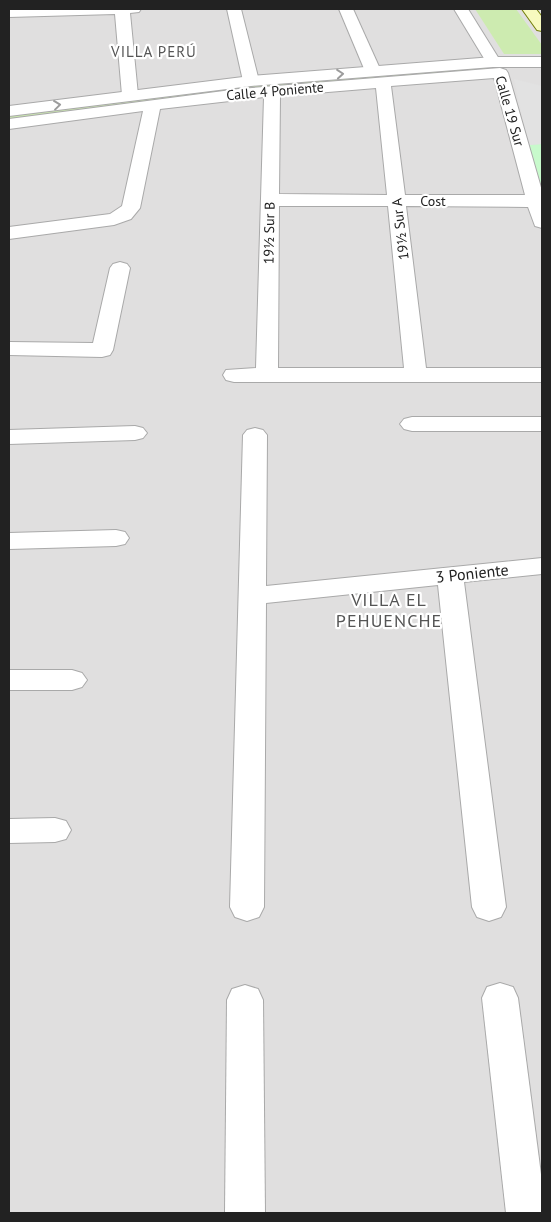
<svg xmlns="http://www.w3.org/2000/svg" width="551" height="1222" font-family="'PT Sans',sans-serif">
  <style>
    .residential { fill: #e0dfdf }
    .grass { fill: #cdebb0 }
    .park { fill: #c8facc }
    .parking { fill: #e2e2e2 }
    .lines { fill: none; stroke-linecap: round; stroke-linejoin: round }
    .minor-casing { stroke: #a9a9a9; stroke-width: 2 }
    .tertiary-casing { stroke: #a9a9a9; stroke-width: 2 }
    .secondary-casing { stroke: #707d05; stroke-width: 2 }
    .minor { fill: #fff; fill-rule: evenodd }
    .tertiary { fill: #fff; fill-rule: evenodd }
    .secondary { fill: #f7fabf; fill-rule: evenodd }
    .oneway { stroke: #9c9c9c }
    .labels { text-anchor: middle; stroke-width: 4.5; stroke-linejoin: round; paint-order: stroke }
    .far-street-label { font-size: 14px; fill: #222; stroke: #fff }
    .far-neighbourhood-label { font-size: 15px; letter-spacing: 1px; fill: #555; stroke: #fff }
    .street-label { font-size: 16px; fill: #222; stroke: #fff }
    .neighbourhood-label { font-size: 18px; letter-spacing: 1px; fill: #555; stroke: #fff }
  </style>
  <rect width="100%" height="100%" fill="#f2efe9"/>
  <!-- residential -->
  <rect class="residential" x="9" y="9" width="533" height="1204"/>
  <!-- grass -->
  <g class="grass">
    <path d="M 475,9 L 516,9 L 542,45 L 542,54 L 504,54 Z"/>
    <path d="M 484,66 L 486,70 L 185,97 L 9,121 L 9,116 L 253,83 Z"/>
  </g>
  <!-- park -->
  <path class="park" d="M 542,144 L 542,189 L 528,145 Z"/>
  <!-- parking -->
  <path class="parking" d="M 514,79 L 542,86 L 542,144 L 528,145 Z"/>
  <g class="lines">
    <defs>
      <g id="minor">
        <path d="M 9,9 L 141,9 L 139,12 L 130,13 L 138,95 L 136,98 L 124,98 L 122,95 L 115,14 L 9,17 Z"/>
        <path d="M 227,9 L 241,9 L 259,81 L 257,84 L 245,84 L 243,81 Z"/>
        <path d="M 339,9 L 353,9 L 381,71 L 379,74 L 367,74 L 365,71 Z"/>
        <path d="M 454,9 L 468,9 L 501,62 L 498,65 L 488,65 Z"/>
        <path d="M 500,68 L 506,70 L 508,73 L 542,191 L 542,228 L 535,226 L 528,207 L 406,206 L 426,368 L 542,368 L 542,382 L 234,382 L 226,380 L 223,375 L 226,370 L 256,368 L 264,97 L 160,109 L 140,208 L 131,219 L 114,225 L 9,239 L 9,227 L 110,214 L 122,206 L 143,111 L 9,129 L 9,119 L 239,89 ZM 494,78 L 525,195 L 405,195 L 391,86 ZM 376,88 L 387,195 L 279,194 L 280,96 ZM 279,206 L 388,206 L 404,368 L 278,368 Z"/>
        <path d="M 120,262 L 127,264 L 130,268 L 113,350 L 110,355 L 102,357 L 9,355 L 9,342 L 93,343 L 110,268 L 113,264 Z"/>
        <path d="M 412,417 L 542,417 L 542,431 L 412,431 L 404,429 L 400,424 L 404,419 Z"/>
        <path d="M 135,426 L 143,428 L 147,433 L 143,438 L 135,440 L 9,444 L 9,430 Z"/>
        <path d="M 255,428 L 263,430 L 267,435 L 266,586 L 542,558 L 542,574 L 464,582 L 506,907 L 501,917 L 489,921 L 477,917 L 472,907 L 438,585 L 266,603 L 264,907 L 259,917 L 247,921 L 235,917 L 230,907 L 243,435 L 247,430 Z"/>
        <path d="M 116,530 L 125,532 L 129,538 L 125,544 L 116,546 L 9,549 L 9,533 Z"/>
        <path d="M 9,670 L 72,670 L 82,673 L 87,680 L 82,687 L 72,690 L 9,690 Z"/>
        <path d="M 55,818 L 66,821 L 71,830 L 66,839 L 55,842 L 9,843 L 9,819 Z"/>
        <path d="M 500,983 L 513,987 L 518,998 L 542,1182 L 542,1213 L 506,1213 L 482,998 L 487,987 Z"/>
        <path d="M 245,985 L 258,989 L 263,1000 L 265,1213 L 225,1213 L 227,1000 L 232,989 Z"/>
      </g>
      <path id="tertiary" d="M 493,57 L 542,57 L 542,67 L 493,67 L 251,86 L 9,116 L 9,106 L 251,76 Z"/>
      <path id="secondary" d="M 522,9 L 536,9 L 542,17 L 542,31 L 537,30 Z"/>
    </defs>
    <!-- minor casing -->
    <use href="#minor" class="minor-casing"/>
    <!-- tertiary casing -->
    <use href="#tertiary" class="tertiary-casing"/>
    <!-- secondary casing -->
    <use href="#secondary" class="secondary-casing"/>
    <!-- minor -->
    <use href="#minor" class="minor"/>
    <!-- tertiary -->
    <use href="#tertiary" class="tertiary"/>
    <!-- secondary -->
    <use href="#secondary" class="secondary"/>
  </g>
  <!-- one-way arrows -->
  <defs><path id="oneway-chevron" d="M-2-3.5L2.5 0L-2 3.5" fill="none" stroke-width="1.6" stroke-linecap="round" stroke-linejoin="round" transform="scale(1.25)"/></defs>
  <g class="oneway">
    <use href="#oneway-chevron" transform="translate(340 74) rotate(-5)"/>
    <use href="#oneway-chevron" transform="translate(57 105) rotate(-7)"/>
  </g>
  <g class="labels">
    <!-- far-street labels -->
    <g class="far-street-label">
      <text transform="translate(275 91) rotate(-5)" y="5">Calle 4 Poniente</text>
      <text transform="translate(510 111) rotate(74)" y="5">Calle 19 Sur</text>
      <text x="433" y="206">Cost</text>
      <text transform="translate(400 229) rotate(-97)" y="5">19½ Sur A</text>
      <text transform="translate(269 233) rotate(-89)" y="5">19½ Sur B</text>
    </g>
    <!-- far-neighbourhood labels -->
    <g class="far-neighbourhood-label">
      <text x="154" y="57">VILLA PERÚ</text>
    </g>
    <!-- street labels -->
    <g class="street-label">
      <text transform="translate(472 573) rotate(-6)" y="6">3 Poniente</text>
    </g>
    <!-- neighbourhood labels -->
    <g class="neighbourhood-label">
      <text x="389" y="606">VILLA EL<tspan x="389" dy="21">PEHUENCHE</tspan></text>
    </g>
  </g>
  <!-- border -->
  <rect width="551" height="1222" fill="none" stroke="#222222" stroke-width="20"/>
</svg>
